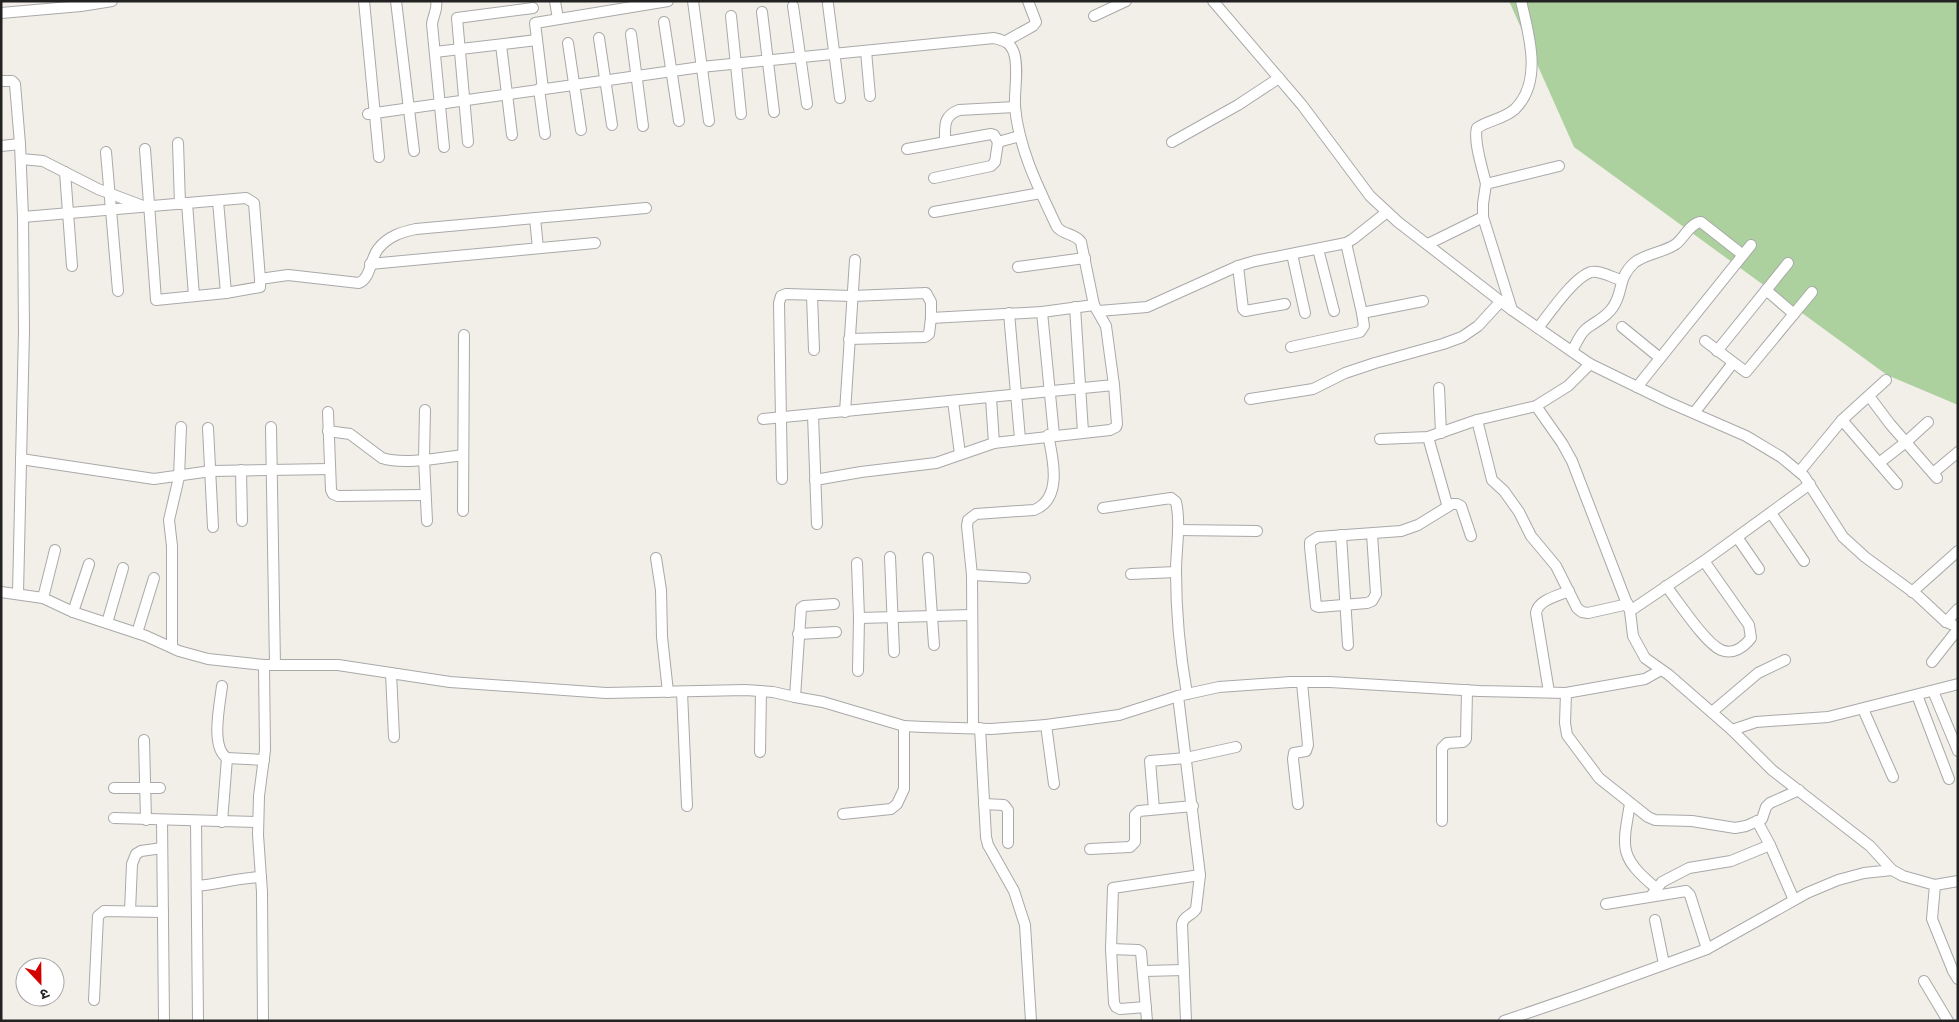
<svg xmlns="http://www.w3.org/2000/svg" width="1959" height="1022" font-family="'Asap Condensed','Noto Sans Devanagari',sans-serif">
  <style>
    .forest { fill: #add19e }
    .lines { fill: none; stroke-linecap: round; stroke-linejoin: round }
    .minor-casing { stroke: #a9a9a9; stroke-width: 12 }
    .minor { stroke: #fff; stroke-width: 10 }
  </style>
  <rect width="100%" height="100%" fill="#f2efe9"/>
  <!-- forest -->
  <path class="forest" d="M 1509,1 L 1958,1 L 1958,405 L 1887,375 L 1574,147 Z"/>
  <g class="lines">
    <defs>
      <g id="minor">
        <path d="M 364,1 L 379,157"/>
        <path d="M 396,1 L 414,151"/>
        <path d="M 436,1 C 438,10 433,15 432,24 L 444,147"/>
        <path d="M 555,1 L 558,19"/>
        <path d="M 693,1 L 709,121"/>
        <path d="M 1213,1 L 1302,105 L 1370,196 L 1398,222 L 1512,310 L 1590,364 L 1668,402 L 1746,436 L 1781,457 L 1804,476 L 1843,537 L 1865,557 L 1917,595 L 1946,622 L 1958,627"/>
        <path d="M 828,4 L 840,98"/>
        <path d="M 793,6 L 807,104"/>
        <path d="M 762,12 L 774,112"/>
        <path d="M 1,13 L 81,6 L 112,1"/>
        <path d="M 731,16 L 741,114"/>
        <path d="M 1094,16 L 1126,1"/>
        <path d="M 664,22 L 679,121"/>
        <path d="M 631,34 L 643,126"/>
        <path d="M 599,38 L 612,125"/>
        <path d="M 1006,41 L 1033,26 L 1036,22 L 1028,1"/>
        <path d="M 568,43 L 581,130"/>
        <path d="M 501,45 L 512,135"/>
        <path d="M 866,51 L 870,96"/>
        <path d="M 435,52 L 537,40"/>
        <path d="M 1,81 L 12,81 L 15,84 L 20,144 L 23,217 L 246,198 L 254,203 L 260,279"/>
        <path d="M 539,89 L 545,134"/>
        <path d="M 543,89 L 535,23 L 668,1"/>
        <path d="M 368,114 L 701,67 L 994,38 C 1005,41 1010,42 1014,53 C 1019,68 1014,92 1015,107 C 1019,150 1039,189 1057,227 C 1063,235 1075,233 1081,242 L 1094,305 L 1106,326 L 1114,385 L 763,419"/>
        <path d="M 945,141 C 945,126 943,116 959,110 L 1015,107"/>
        <path d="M 468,142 L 457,18 L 533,8"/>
        <path d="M 1172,142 L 1238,105 L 1279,78"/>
        <path d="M 178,143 L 180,204"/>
        <path d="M 1,146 L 20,144"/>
        <path d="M 145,149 L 156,300 L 226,293 L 260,287 L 260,279 L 288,275 L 359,283 C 371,278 370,259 378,249 C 388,236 402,232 416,229 L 646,208"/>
        <path d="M 907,149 L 991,134 L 994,135 L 998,142"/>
        <path d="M 106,152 L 118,291"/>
        <path d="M 21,159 L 43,161 L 98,189 L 143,206"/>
        <path d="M 65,172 L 72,266"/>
        <path d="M 934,178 L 991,166 L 995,162 L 998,142 L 1020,136"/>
        <path d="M 1486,184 C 1483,170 1473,141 1477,128 C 1489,120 1504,119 1515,109 C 1543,81 1529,35 1521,1"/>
        <path d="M 218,201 L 226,293"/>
        <path d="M 187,203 L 194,296"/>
        <path d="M 934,212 L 1041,193"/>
        <path d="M 1483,217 L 1483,204 L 1486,184 L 1559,166"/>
        <path d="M 535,218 L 538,248"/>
        <path d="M 1346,243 L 1362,313 L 1423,301"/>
        <path d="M 1428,244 L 1483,217 L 1512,310"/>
        <path d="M 1318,249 L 1334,311"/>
        <path d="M 1292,254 L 1305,313"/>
        <path d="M 370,264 L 595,243"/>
        <path d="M 1238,266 L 1243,309 L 1245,311 L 1285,304"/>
        <path d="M 1018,267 L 1085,258"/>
        <path d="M 1766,290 L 1794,314"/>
        <path d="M 812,296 L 814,350"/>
        <path d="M 1075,307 L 1083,432"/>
        <path d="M 1099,311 L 1147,307 L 1238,266 L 1255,261 L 1346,243 L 1353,239 L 1387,212"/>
        <path d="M 1042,312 L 1054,435"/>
        <path d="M 1009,313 L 1020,439"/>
        <path d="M 1622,327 L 1660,358"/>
        <path d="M 1538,328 C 1549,314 1574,277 1591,272 C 1600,270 1613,278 1621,280"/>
        <path d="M 849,339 L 925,337 L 929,334 L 931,318"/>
        <path d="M 1705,341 L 1746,372 L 1812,292"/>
        <path d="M 1291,347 L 1360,332 L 1364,326 L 1362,313"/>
        <path d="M 1572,351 C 1576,344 1580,334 1586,329 C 1596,321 1606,318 1613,307 C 1624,291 1617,279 1634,263 C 1646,253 1663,253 1676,244 C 1684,238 1690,223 1701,222 L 1743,255"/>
        <path d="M 1717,351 L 1788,263"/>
        <path d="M 1637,387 L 1751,245"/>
        <path d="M 1439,388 L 1441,433"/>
        <path d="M 1869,396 L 1890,424 L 1937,478"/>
        <path d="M 991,398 L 994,443"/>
        <path d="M 1250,399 L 1313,389 L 1345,373 L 1375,363 L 1443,344 L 1462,337 L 1478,326 L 1501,301"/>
        <path d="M 953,401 L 960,454"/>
        <path d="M 1536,406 L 1562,443 L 1572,461 L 1629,609"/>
        <path d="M 425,410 L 424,459 L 427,521"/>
        <path d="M 328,412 L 331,490 L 333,494 L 338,496 L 425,495"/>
        <path d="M 845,412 L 855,260"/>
        <path d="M 1694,413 L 1733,363"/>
        <path d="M 813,415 L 817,524"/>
        <path d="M 1477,420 L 1492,480 L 1504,491 L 1519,512 L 1531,536 L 1556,566 L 1577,608 L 1582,612 L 1588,613 L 1628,604"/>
        <path d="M 1842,420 L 1897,484"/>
        <path d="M 271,427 L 275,665"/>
        <path d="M 208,428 L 213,527"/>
        <path d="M 328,431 L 350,434 L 382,458 C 404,465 439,458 463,455"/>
        <path d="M 1428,437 L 1447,504 L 1457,504 L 1461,506 L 1471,536"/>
        <path d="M 1380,439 L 1428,437 L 1477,420 L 1536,406 L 1568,386 L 1590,364"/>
        <path d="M 21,459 L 154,479 L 211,471 L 330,469"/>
        <path d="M 1879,463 L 1906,442 L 1928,422"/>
        <path d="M 241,470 L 242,521"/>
        <path d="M 1800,471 L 1842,420 L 1886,380"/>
        <path d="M 1933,473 L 1958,452"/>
        <path d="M 782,479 L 779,303 L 781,296 L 786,294 L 852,296 L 926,293 L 931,302 L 931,318 L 1042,312 L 1094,305"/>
        <path d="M 815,480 L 861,472 L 936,463 L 994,443 L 1110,430 L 1116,427 L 1117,424 L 1114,385"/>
        <path d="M 1103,508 L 1171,498 L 1176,502 C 1181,524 1176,549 1176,571 C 1176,612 1180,654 1187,694"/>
        <path d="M 463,511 L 464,335"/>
        <path d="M 1771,513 L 1804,561"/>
        <path d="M 1178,530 L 1257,531"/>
        <path d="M 1372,534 L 1376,594 L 1372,601 L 1367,603 L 1319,607 L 1316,606 L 1310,547 L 1310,542 L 1318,537 L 1401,531 L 1418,525 L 1449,506"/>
        <path d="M 1341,535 L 1348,645"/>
        <path d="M 1737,537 L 1759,569"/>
        <path d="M 890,557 L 894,652"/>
        <path d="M 656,558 L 661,590 L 662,637 L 668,692"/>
        <path d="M 928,558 L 934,645"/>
        <path d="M 857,563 L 859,618 L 858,671"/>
        <path d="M 1131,574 L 1176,572"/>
        <path d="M 972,575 L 1025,578"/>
        <path d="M 1666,586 C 1678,601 1705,643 1721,650 C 1733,655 1744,647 1751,638 L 1749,625 L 1704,561"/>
        <path d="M 1,592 L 43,598 L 73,612 L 146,636 L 179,651 L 208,659 L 264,665 L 338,665 L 450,682 L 606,693 L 745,690 L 773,692 L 795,697 L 823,702 L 904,726 L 924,727 L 991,729 L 1046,725 L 1119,715 L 1178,696 L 1219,687 L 1290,682 L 1330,682 L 1479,691 L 1566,693 L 1645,679 L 1661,670"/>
        <path d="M 1912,592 L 1958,551"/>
        <path d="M 18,593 L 24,331 L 23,217"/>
        <path d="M 43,598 L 55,550"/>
        <path d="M 73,612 L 89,564"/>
        <path d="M 859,618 L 971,615"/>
        <path d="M 1946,622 L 1958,609"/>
        <path d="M 107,623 L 123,568"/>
        <path d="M 137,633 L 154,578"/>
        <path d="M 798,634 L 836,632"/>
        <path d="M 172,647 L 172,546 L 169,520 L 179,477 L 181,427"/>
        <path d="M 1932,662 L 1958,629"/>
        <path d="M 391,673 L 394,737"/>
        <path d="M 222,686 C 220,704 210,747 227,758 L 264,760"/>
        <path d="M 1933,691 L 1958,751"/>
        <path d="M 682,692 L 687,806"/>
        <path d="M 1549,692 L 1536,613 C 1538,600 1557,596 1569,591"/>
        <path d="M 1566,693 L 1565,723 L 1567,735 L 1599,778 L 1648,817 L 1655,820 L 1692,821 L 1735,828 L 1746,826 L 1762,819 L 1766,807 L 1770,803 L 1799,790"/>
        <path d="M 1917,695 L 1949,779"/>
        <path d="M 1178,696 L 1200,875 L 1196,909 C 1192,916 1184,915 1182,924 L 1186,1021"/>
        <path d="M 795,697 L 801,608 L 804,606 L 834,604"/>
        <path d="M 1863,709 L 1893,777"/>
        <path d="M 1712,712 L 1758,673 L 1785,660"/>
        <path d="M 1046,725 L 1054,784"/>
        <path d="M 973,727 L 972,575 L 967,526 L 968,520 L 976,514 L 1034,510 C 1063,499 1053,458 1048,435"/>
        <path d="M 980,728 L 986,837 L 988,845 L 1014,891 L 1025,925 L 1031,1021"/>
        <path d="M 1732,730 L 1756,722 L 1828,717 L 1958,684"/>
        <path d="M 144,740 L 146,820"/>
        <path d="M 760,752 L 761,691"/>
        <path d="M 114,788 L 160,788"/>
        <path d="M 984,804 L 1004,805 L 1008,810 L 1008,843"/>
        <path d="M 1298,804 L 1293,759 L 1294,753 L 1306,751 L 1308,745 L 1302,683"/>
        <path d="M 1630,804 C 1622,849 1619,857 1656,888"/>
        <path d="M 1154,809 L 1150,761 L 1186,758 L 1236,747"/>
        <path d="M 843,814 L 891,809 L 897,804 L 904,789 L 904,726"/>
        <path d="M 114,818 L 258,822"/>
        <path d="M 162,820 L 164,1021"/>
        <path d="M 196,821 L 198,1020"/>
        <path d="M 1442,821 L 1442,748 L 1447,743 L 1463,742 L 1466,739 L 1467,690"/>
        <path d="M 1757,821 L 1770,845 L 1794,900"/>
        <path d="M 222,822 L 227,758"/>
        <path d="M 1090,849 L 1130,847 L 1135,842 L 1135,815 L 1139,811 L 1193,806"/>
        <path d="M 1892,870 L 1903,876 L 1935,885 L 1932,919 L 1953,971 L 1958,979"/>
        <path d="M 1935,885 L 1958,881"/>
        <path d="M 197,886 C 218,884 239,878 261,877"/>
        <path d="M 1651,896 L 1662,882 L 1689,868 L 1731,861 L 1770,845"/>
        <path d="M 1606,904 L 1686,891 L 1690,895 L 1707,949"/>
        <path d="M 130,911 L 132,864 L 136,854 L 141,851 L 162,848"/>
        <path d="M 1655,920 L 1664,964"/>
        <path d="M 1111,949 L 1138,950 L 1141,952 L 1147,1021"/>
        <path d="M 1144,971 L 1184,970"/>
        <path d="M 1924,981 L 1948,1021"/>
        <path d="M 94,1000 L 98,916 L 104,911 L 163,912"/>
        <path d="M 1146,1007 L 1120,1009 L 1116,1007 L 1114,1003 L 1111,949 L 1113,888 L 1200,875"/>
        <path d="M 263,1021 L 262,892 L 258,835 L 259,796 L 265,750 L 264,665"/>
        <path d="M 1504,1021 L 1583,994 L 1707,949 L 1807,893 L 1838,880 L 1864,873 L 1892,870 L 1870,846 L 1772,770 L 1732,730 L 1669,675 L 1645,658 L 1633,636 L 1630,611 L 1704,561 L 1810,484"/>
      </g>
    </defs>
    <!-- minor casing -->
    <use href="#minor" class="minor-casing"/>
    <!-- minor -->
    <use href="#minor" class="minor"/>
  </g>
  <!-- border -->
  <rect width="1959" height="1022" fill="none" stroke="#222222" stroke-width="5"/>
  <!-- north arrow -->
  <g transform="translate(40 982) rotate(158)"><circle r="24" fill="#ffffff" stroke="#a7a7a7"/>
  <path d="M0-4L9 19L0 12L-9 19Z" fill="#d40000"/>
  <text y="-8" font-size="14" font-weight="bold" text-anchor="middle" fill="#222222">उ</text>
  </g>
</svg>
